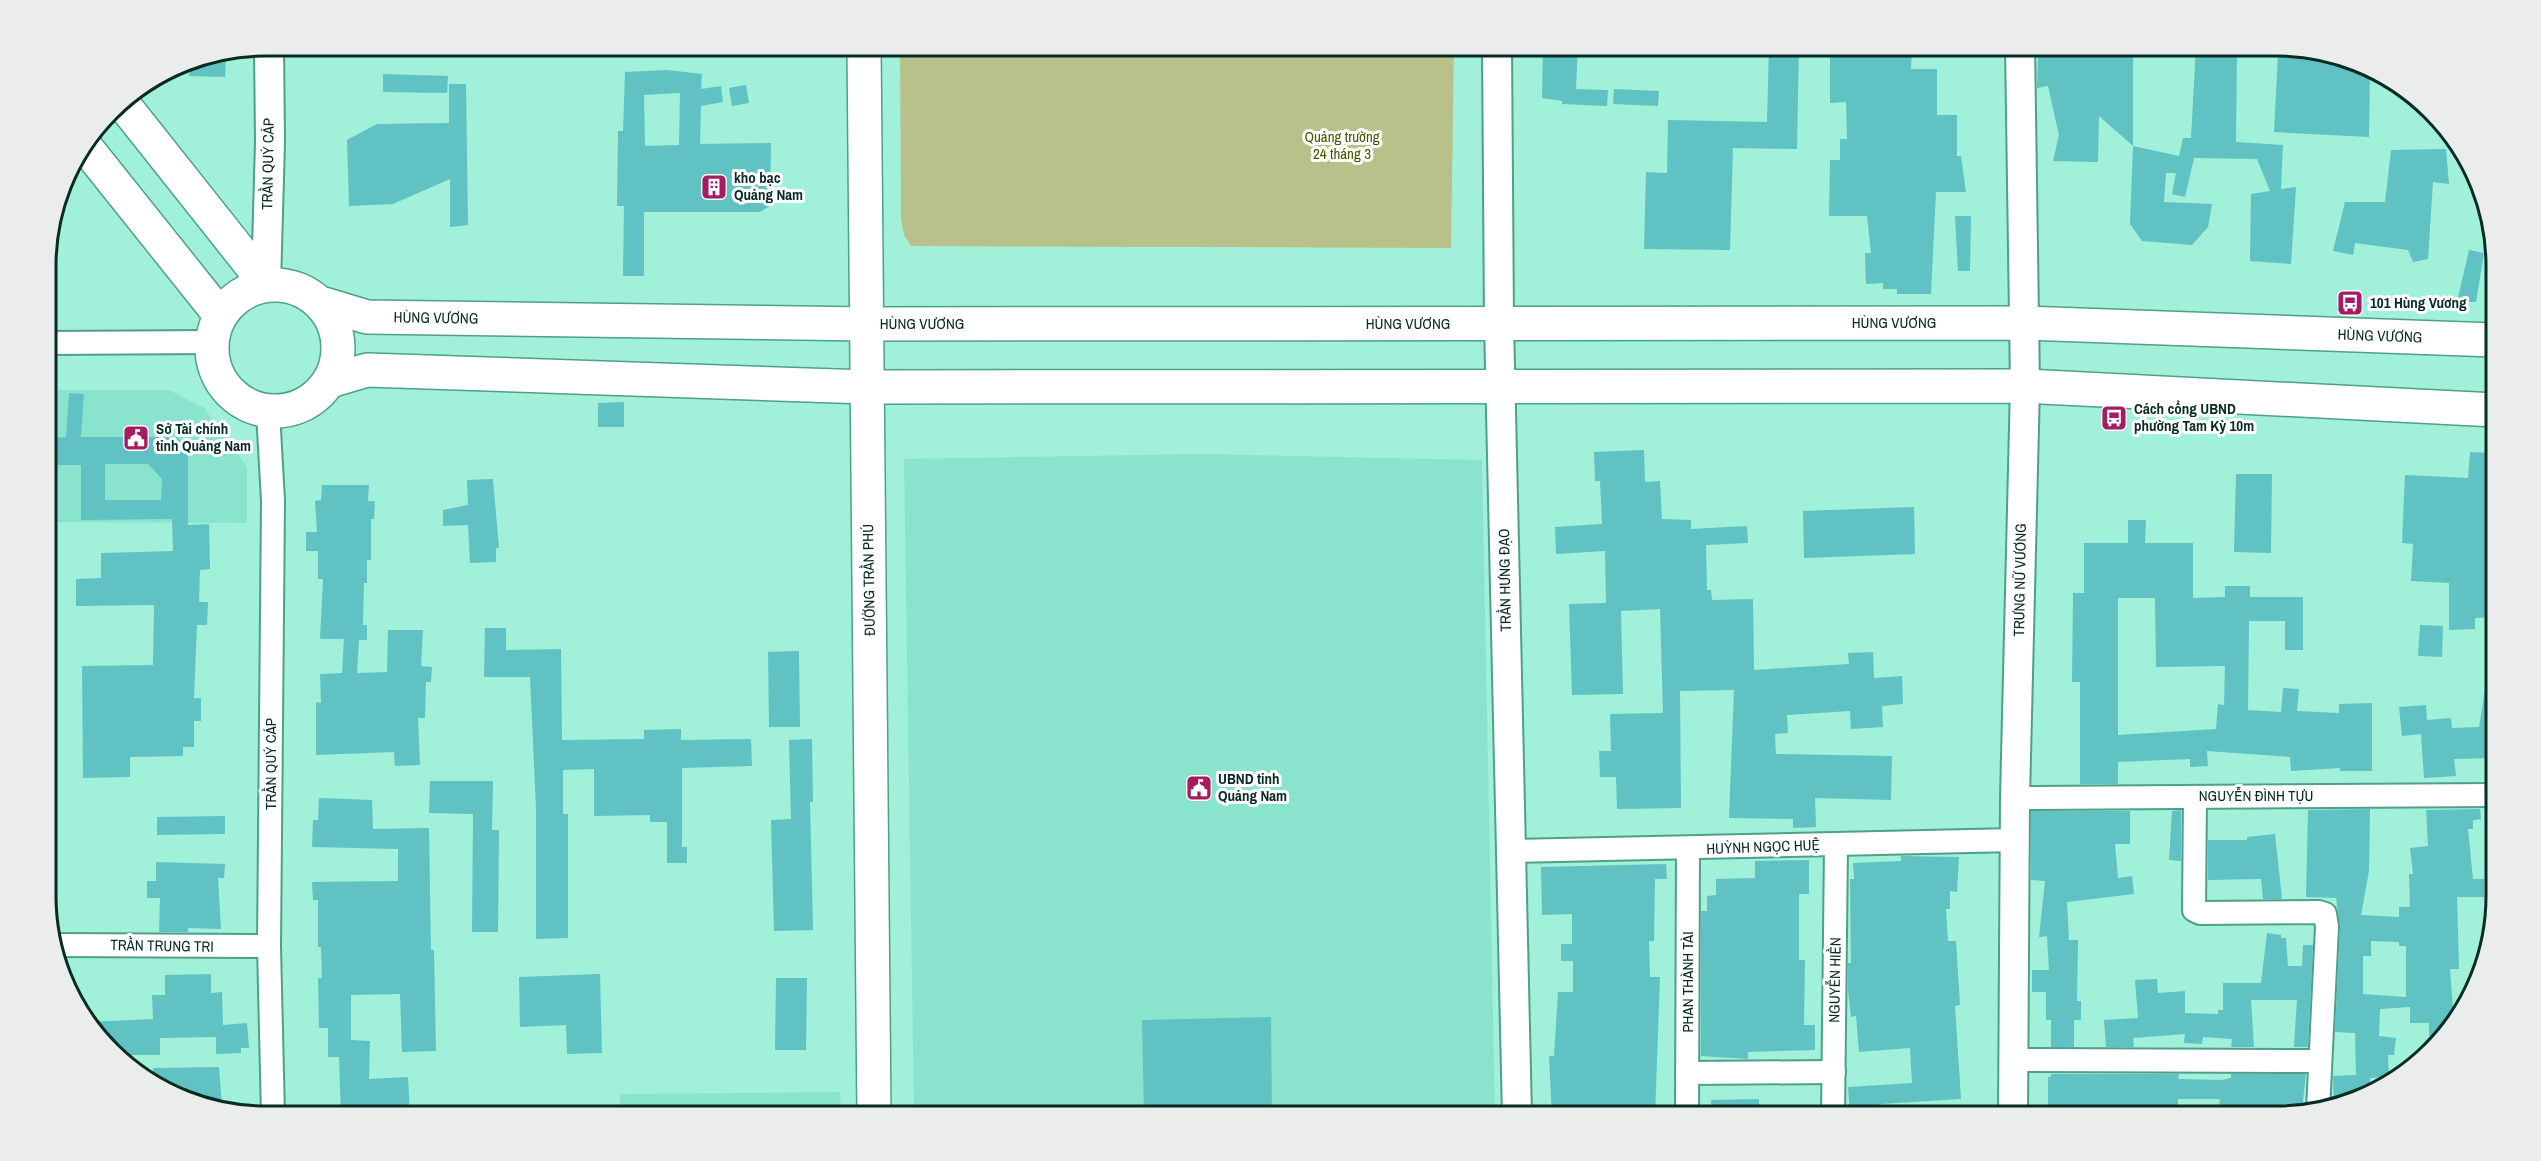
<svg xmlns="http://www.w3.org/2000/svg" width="2541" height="1161" font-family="'Archivo Narrow',sans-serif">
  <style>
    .built { fill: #8ae4cd }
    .green { fill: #b8c18a }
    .building { fill: #60c2c2; fill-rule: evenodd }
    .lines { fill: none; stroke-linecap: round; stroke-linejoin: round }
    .minor-casing { stroke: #4f9f8b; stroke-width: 26 }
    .tertiary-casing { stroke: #4f9f8b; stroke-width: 32 }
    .secondary-casing { stroke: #4f9f8b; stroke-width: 36 }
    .minor { stroke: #fff; stroke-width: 22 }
    .tertiary { stroke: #fff; stroke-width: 28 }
    .secondary { stroke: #fff; stroke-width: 33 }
    .labels { text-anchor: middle; stroke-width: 6; stroke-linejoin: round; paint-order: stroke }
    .park-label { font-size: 15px; fill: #4c5300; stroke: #fefefe }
    .street-label { font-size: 15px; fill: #082b23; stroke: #fefefe }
    .poi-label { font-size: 15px; font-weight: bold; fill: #082b23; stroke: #fefefe; text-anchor: start }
    .rim { fill: none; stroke: #082b23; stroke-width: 3 }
  </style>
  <rect width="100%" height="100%" fill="#a0f0da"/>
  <!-- built -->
  <g class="built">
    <path d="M 46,390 L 169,390 L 204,408 L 247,467 L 247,523 L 46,522 Z"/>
    <path d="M 1202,454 L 1482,460 L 1495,1116 L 914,1116 L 904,459 Z"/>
    <path d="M 840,1092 L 841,1116 L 620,1116 L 620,1094 Z"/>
  </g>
  <!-- green -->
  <path class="green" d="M 900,45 L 1454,45 L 1451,248 L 911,246 L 904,235 L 901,219 Z"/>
  <!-- building -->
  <g class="building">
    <path d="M 1543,45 L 1578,45 L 1576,89 L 1608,90 L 1607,106 L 1562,104 L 1562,101 L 1542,98 Z"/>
    <path d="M 1769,45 L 1799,45 L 1797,149 L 1733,148 L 1730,250 L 1644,249 L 1646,172 L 1667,173 L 1668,120 L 1767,122 Z"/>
    <path d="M 1830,45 L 1912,45 L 1911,69 L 1937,69 L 1937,115 L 1957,115 L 1957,156 L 1961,156 L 1966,192 L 1936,192 L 1931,294 L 1897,294 L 1897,289 L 1883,289 L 1883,283 L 1866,284 L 1865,253 L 1871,253 L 1867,216 L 1829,216 L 1830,160 L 1840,160 L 1840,139 L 1847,139 L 1846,102 L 1830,103 Z"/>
    <path d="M 2196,46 L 2237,52 L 2236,142 L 2283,145 L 2281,189 L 2296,187 L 2291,264 L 2250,261 L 2251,194 L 2270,191 L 2257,159 L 2194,158 L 2185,197 L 2172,194 L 2176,173 L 2166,173 L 2164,202 L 2212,204 L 2208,227 L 2192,245 L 2142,241 L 2130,224 L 2133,146 L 2179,156 L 2183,138 L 2191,138 Z"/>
    <path d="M 2094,47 L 2133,47 L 2133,146 L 2099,116 L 2098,162 L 2053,161 L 2059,135 L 2048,86 L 2037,88 L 2038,53 Z"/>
    <path d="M 2305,51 L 2360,62 L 2370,67 L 2369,137 L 2274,132 L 2278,53 Z"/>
    <path d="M 226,53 L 225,77 L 189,76 L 190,61 L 203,61 L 203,57 Z"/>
    <path d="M 667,70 L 702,74 L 701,89 L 721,86 L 723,102 L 701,106 L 700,144 L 771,143 L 770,206 L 760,212 L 644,212 L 644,276 L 623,276 L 624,206 L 617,206 L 618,131 L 623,131 L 625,72 ZM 680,93 L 679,145 L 645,146 L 644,95 Z"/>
    <path d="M 383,74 L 448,76 L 447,93 L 383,92 Z"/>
    <path d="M 449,84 L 466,84 L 468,225 L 450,227 L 450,179 L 393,204 L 349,206 L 347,140 L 377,124 L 449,123 Z"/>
    <path d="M 746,85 L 749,103 L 732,106 L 729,88 Z"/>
    <path d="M 1614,89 L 1659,91 L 1658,106 L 1613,104 Z"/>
    <path d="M 2446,149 L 2449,184 L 2433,182 L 2428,259 L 2413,262 L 2408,250 L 2355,243 L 2353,255 L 2333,251 L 2345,202 L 2385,202 L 2391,150 Z"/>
    <path d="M 1955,216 L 1971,216 L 1970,271 L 1958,271 Z"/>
    <path d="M 2469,250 L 2484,253 L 2476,302 L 2457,302 Z"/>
    <path d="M 69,393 L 84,394 L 81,437 L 177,437 L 188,451 L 188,525 L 209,524 L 210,569 L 200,570 L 199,602 L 208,602 L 207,625 L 197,625 L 194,698 L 201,698 L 201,721 L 194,721 L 194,747 L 183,747 L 183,756 L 130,757 L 130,777 L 83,778 L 82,666 L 153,665 L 154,605 L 76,606 L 76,579 L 101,578 L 101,553 L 173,551 L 172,519 L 81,520 L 81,465 L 46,465 L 46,438 L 66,437 ZM 105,464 L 148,464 L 162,479 L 161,500 L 105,500 Z"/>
    <path d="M 624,402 L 624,427 L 598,427 L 598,403 Z"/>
    <path d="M 1644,450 L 1645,482 L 1660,481 L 1662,519 L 1691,520 L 1691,529 L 1747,526 L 1748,543 L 1706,545 L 1707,590 L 1711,590 L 1712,600 L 1753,599 L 1754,670 L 1849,664 L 1848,653 L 1873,652 L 1874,678 L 1902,676 L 1903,704 L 1882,706 L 1883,727 L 1851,729 L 1850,711 L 1787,715 L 1788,733 L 1775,734 L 1776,754 L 1892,756 L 1891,800 L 1815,798 L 1816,827 L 1793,828 L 1793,819 L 1729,818 L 1734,690 L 1680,691 L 1681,808 L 1617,809 L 1616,777 L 1600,777 L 1599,751 L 1611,751 L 1610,714 L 1663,713 L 1660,609 L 1621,611 L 1623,694 L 1572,695 L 1569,604 L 1606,603 L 1605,551 L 1556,554 L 1555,527 L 1602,524 L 1600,481 L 1595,481 L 1594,452 Z"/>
    <path d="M 2470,452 L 2495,453 L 2495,617 L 2475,618 L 2475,629 L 2449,630 L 2449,583 L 2411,581 L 2413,544 L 2402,543 L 2405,475 L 2468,478 Z"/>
    <path d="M 2236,474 L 2272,474 L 2271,553 L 2234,552 Z"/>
    <path d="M 493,479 L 499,548 L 496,548 L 496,562 L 470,563 L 468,525 L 443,526 L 443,510 L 468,505 L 467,480 Z"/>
    <path d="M 322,485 L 369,485 L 368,501 L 375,501 L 374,519 L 371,519 L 371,560 L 367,560 L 367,583 L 364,583 L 363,625 L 367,625 L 367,640 L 359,640 L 357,673 L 387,672 L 388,630 L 423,630 L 421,666 L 432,667 L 431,682 L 426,682 L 425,718 L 418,718 L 420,765 L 395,766 L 394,752 L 316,755 L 316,702 L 321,703 L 320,674 L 342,673 L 344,639 L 320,639 L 323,579 L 318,579 L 318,551 L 306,551 L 306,532 L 317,532 L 315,501 L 321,500 Z"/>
    <path d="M 1914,507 L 1915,554 L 1804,558 L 1803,511 Z"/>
    <path d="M 2128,520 L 2146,520 L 2145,543 L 2193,543 L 2193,598 L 2225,597 L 2225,586 L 2250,586 L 2250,597 L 2303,597 L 2303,650 L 2285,650 L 2285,621 L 2249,621 L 2248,710 L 2281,712 L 2283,688 L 2299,689 L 2297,711 L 2339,713 L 2339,704 L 2372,703 L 2372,771 L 2340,771 L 2340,768 L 2291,771 L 2290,757 L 2207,751 L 2208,766 L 2190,767 L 2190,759 L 2118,762 L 2118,784 L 2080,784 L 2080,682 L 2072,682 L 2073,593 L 2084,593 L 2084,543 L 2128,543 ZM 2118,598 L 2155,598 L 2156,667 L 2225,666 L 2224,705 L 2218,704 L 2216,729 L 2118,735 Z"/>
    <path d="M 2420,625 L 2443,626 L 2442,657 L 2418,656 Z"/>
    <path d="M 485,628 L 506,628 L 506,650 L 561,649 L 562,740 L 644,739 L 644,730 L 681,729 L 681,740 L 751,739 L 752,766 L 682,768 L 682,847 L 687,847 L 687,863 L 667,863 L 667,822 L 650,822 L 650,815 L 594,816 L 594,769 L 563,770 L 563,814 L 568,814 L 568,938 L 536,939 L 536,809 L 530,677 L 484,677 Z"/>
    <path d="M 799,651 L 800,727 L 769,727 L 768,652 Z"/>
    <path d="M 2487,678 L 2495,678 L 2496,758 L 2454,759 L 2456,776 L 2424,778 L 2421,734 L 2402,736 L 2399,707 L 2426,705 L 2427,720 L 2451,718 L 2452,728 L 2479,727 Z"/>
    <path d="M 812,739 L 813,802 L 810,802 L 813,930 L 774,931 L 771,820 L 791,819 L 789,740 Z"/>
    <path d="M 430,781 L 493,781 L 492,830 L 499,830 L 498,932 L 472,932 L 473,814 L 429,813 Z"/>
    <path d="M 319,798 L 372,800 L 373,829 L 429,828 L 431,950 L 434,950 L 436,1051 L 402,1052 L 400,994 L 351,995 L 351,1040 L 370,1041 L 369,1079 L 408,1077 L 410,1116 L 341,1116 L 339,1057 L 328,1057 L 328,1028 L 319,1028 L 318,978 L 322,978 L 321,947 L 318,947 L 318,900 L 313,900 L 312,882 L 398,881 L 398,849 L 312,847 L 313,820 L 318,820 Z"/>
    <path d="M 2370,809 L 2369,871 L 2361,915 L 2399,917 L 2399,907 L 2410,907 L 2409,874 L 2413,874 L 2410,848 L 2428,846 L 2426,810 L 2480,809 L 2481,819 L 2473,820 L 2473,829 L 2468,829 L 2473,879 L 2484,879 L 2484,897 L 2457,897 L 2459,969 L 2450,969 L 2453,1008 L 2462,1008 L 2445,1035 L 2429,1036 L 2429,1023 L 2410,1023 L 2410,1007 L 2380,1009 L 2379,1036 L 2396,1038 L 2394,1055 L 2388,1055 L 2389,1077 L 2370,1078 L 2371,1092 L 2346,1104 L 2334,1107 L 2333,1076 L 2356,1075 L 2355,1033 L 2335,1032 L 2340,928 L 2336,898 L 2306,897 L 2308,810 ZM 2371,941 L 2399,942 L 2399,946 L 2406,946 L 2406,997 L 2363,994 L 2363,956 L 2371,956 Z"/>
    <path d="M 2181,810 L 2181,861 L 2169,860 L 2172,811 Z"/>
    <path d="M 2031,811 L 2130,811 L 2130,844 L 2115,844 L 2118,878 L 2132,876 L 2134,894 L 2067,902 L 2069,940 L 2078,940 L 2077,1001 L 2081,1001 L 2081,1020 L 2074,1020 L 2074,1047 L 2051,1047 L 2051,1020 L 2046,1020 L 2046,992 L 2032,992 L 2032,970 L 2049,970 L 2047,936 L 2039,937 L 2045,881 L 2031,880 Z"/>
    <path d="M 225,816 L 225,834 L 157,835 L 157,817 Z"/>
    <path d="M 2275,834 L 2282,899 L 2263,899 L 2261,879 L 2208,880 L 2208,840 L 2247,840 L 2247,837 Z"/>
    <path d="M 1901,856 L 1959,857 L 1957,892 L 1950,891 L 1950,909 L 1946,909 L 1948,941 L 1956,941 L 1960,1005 L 1955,1006 L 1961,1099 L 1881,1104 L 1882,1116 L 1850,1116 L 1848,1087 L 1912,1083 L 1910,1048 L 1859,1052 L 1856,1016 L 1851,1017 L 1848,990 L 1848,963 L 1851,963 L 1850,879 L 1854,879 L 1853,863 L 1901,861 Z"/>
    <path d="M 1809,860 L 1809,894 L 1799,894 L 1799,960 L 1805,960 L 1804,1025 L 1815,1025 L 1815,1050 L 1748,1052 L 1748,1059 L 1701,1056 L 1701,911 L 1707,911 L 1707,896 L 1716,895 L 1716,879 L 1755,878 L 1755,861 Z"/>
    <path d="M 156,862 L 225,864 L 224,878 L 218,878 L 221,929 L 188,928 L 188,932 L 159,932 L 160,898 L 147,898 L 147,881 L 156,881 Z"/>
    <path d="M 1666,864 L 1667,879 L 1655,879 L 1654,941 L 1649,941 L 1650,977 L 1660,977 L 1655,1116 L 1552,1116 L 1549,1056 L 1554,1056 L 1558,992 L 1573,992 L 1573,961 L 1561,961 L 1561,944 L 1572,944 L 1572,914 L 1542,915 L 1541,867 Z"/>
    <path d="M 2267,933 L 2281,935 L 2281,938 L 2286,938 L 2288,966 L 2302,966 L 2303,945 L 2313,945 L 2308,1047 L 2294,1047 L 2297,1000 L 2251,1000 L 2254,1047 L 2231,1047 L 2232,1039 L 2203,1037 L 2202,1044 L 2184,1043 L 2185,1034 L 2133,1038 L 2134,1047 L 2106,1047 L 2104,1020 L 2138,1018 L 2135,980 L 2157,979 L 2158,993 L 2185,991 L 2185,1013 L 2218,1014 L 2218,1010 L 2223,1010 L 2223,983 L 2261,983 Z"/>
    <path d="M 211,974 L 211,993 L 222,992 L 223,1025 L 247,1023 L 249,1048 L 241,1048 L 241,1053 L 216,1054 L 216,1037 L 160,1038 L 160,1055 L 116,1055 L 90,1029 L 87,1022 L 153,1019 L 152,995 L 165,995 L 165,975 Z"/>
    <path d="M 600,974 L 602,1053 L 567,1054 L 566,1025 L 520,1027 L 519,977 Z"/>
    <path d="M 776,978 L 807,978 L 806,1050 L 775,1050 Z"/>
    <path d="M 1271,1017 L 1272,1116 L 1144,1116 L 1142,1020 Z"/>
    <path d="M 219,1067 L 222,1107 L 181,1099 L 153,1083 L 153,1068 Z"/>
    <path d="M 2051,1074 L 2179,1074 L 2178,1079 L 2222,1080 L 2231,1078 L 2231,1074 L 2306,1074 L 2302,1110 L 2219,1106 L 2220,1099 L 2178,1099 L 2178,1116 L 2048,1116 L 2048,1077 L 2051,1077 Z"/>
    <path d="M 1759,1099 L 1759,1116 L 1711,1116 L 1711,1100 Z"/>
  </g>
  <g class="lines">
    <defs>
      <g id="minor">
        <path d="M 46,343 L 211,342"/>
        <path d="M 268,412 L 273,501 L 269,946 L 273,1116"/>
        <path d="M 2195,797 L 2194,910 L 2200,913 L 2319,912 L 2325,914 L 2327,927 L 2318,1110"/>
        <path d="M 2015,798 L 2496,795"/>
        <path d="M 1511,851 L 2015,840"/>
        <path d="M 55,945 L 269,946"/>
        <path d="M 2013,1060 L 2319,1061"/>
        <path d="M 1687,1073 L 1834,1072"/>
        <path d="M 1687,1116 L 1688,849"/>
        <path d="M 1833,1116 L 1836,845"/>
      </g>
      <g id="tertiary">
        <path d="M 1497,45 L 1499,323 L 1517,1116"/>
        <path d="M 266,284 L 270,142 L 269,45"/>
        <path d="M 2013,1116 L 2015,798 L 2025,386 L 2020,45"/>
      </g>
      <g id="secondary">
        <path d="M 864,45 L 874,1116"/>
        <path d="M 120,100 L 266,284"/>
        <path d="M 85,146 L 220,315"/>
        <circle cx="275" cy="348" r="63"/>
        <path d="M 324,304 L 367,317 L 867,324 L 2025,323 L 2494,340"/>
        <path d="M 330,381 L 367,370 L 867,387 L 2025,386 L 2495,410"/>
      </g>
    </defs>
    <!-- minor casing -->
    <use href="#minor" class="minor-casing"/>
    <!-- tertiary casing -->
    <use href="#tertiary" class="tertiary-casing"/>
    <!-- secondary casing -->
    <use href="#secondary" class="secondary-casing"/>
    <!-- minor -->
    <use href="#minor" class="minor"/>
    <!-- tertiary -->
    <use href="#tertiary" class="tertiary"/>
    <!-- secondary -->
    <use href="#secondary" class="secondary"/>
  </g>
  <!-- icons -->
  <defs>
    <symbol id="building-square" viewBox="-11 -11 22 22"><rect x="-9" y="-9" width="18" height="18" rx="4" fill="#a51c63" stroke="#fefefe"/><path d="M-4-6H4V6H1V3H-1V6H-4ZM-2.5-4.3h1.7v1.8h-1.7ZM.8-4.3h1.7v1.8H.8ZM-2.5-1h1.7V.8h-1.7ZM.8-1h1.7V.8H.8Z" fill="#fff"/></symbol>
    <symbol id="bus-square" viewBox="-11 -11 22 22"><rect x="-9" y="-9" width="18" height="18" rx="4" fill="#a51c63" stroke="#fefefe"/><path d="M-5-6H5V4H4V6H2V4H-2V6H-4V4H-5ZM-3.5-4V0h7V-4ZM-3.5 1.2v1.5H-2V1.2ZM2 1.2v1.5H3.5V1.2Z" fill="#fff"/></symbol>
    <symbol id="civic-square" viewBox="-11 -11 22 22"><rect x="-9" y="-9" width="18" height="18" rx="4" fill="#a51c63" stroke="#fefefe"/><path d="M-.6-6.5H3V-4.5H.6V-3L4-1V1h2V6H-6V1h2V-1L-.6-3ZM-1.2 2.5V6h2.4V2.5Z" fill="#fff"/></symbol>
  </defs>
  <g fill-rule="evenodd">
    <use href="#building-square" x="699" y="172" width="30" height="30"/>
    <use href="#bus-square" x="2335" y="288" width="30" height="30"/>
    <use href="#bus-square" x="2099" y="403" width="30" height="30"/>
    <use href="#civic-square" x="121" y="423" width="30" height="30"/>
    <use href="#civic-square" x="1184" y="773" width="30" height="30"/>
  </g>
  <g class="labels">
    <!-- park labels -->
    <g class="park-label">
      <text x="1342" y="142">Quảng trường<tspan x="1342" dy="17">24 tháng 3</tspan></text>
    </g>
    <!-- street labels -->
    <g class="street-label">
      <text transform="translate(268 164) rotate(-89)" y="5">TRẦN QUÝ CÁP</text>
      <text transform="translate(436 318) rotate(1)" y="5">HÙNG VƯƠNG</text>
      <text x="1894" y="328">HÙNG VƯƠNG</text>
      <text x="922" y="329">HÙNG VƯƠNG</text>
      <text x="1408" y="329">HÙNG VƯƠNG</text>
      <text transform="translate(2380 336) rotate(2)" y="5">HÙNG VƯƠNG</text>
      <text transform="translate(869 580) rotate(-91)" y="5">ĐƯỜNG TRẦN PHÚ</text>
      <text transform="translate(1505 580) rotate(-91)" y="5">TRẦN HƯNG ĐẠO</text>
      <text transform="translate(2020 580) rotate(-89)" y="5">TRƯNG NỮ VƯƠNG</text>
      <text transform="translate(271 764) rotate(-90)" y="5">TRẦN QUÝ CÁP</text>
      <text x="2256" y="801">NGUYỄN ĐÌNH TỰU</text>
      <text transform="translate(1763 847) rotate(-2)" y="5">HUỲNH NGỌC HUỆ</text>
      <text transform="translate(162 946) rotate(1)" y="5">TRẦN TRUNG TRI</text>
      <text transform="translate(1835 980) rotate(-89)" y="5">NGUYỄN HIỀN</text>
      <text transform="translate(1688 982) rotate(-90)" y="5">PHAN THÀNH TÀI</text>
    </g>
    <!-- poi labels -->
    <g class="poi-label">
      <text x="734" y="183">kho bạc<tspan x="734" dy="17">Quảng Nam</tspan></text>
      <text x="2370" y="308">101 Hùng Vương</text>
      <text x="2134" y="414">Cách cổng UBND<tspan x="2134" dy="17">phường Tam Kỳ 10m</tspan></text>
      <text x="156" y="434">Sở Tài chính<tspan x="156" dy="17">tỉnh Quảng Nam</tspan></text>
      <text x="1218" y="784">UBND tỉnh<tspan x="1218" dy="17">Quảng Nam</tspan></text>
    </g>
  </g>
  <!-- crop -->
  <path d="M0 0H2541V1161H0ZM266 56H2276A210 210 0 0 1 2486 266V896A210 210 0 0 1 2276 1106H266A210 210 0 0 1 56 896V266A210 210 0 0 1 266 56Z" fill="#eaedec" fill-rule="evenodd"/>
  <path class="rim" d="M266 56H2276A210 210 0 0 1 2486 266V896A210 210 0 0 1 2276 1106H266A210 210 0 0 1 56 896V266A210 210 0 0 1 266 56Z"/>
</svg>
